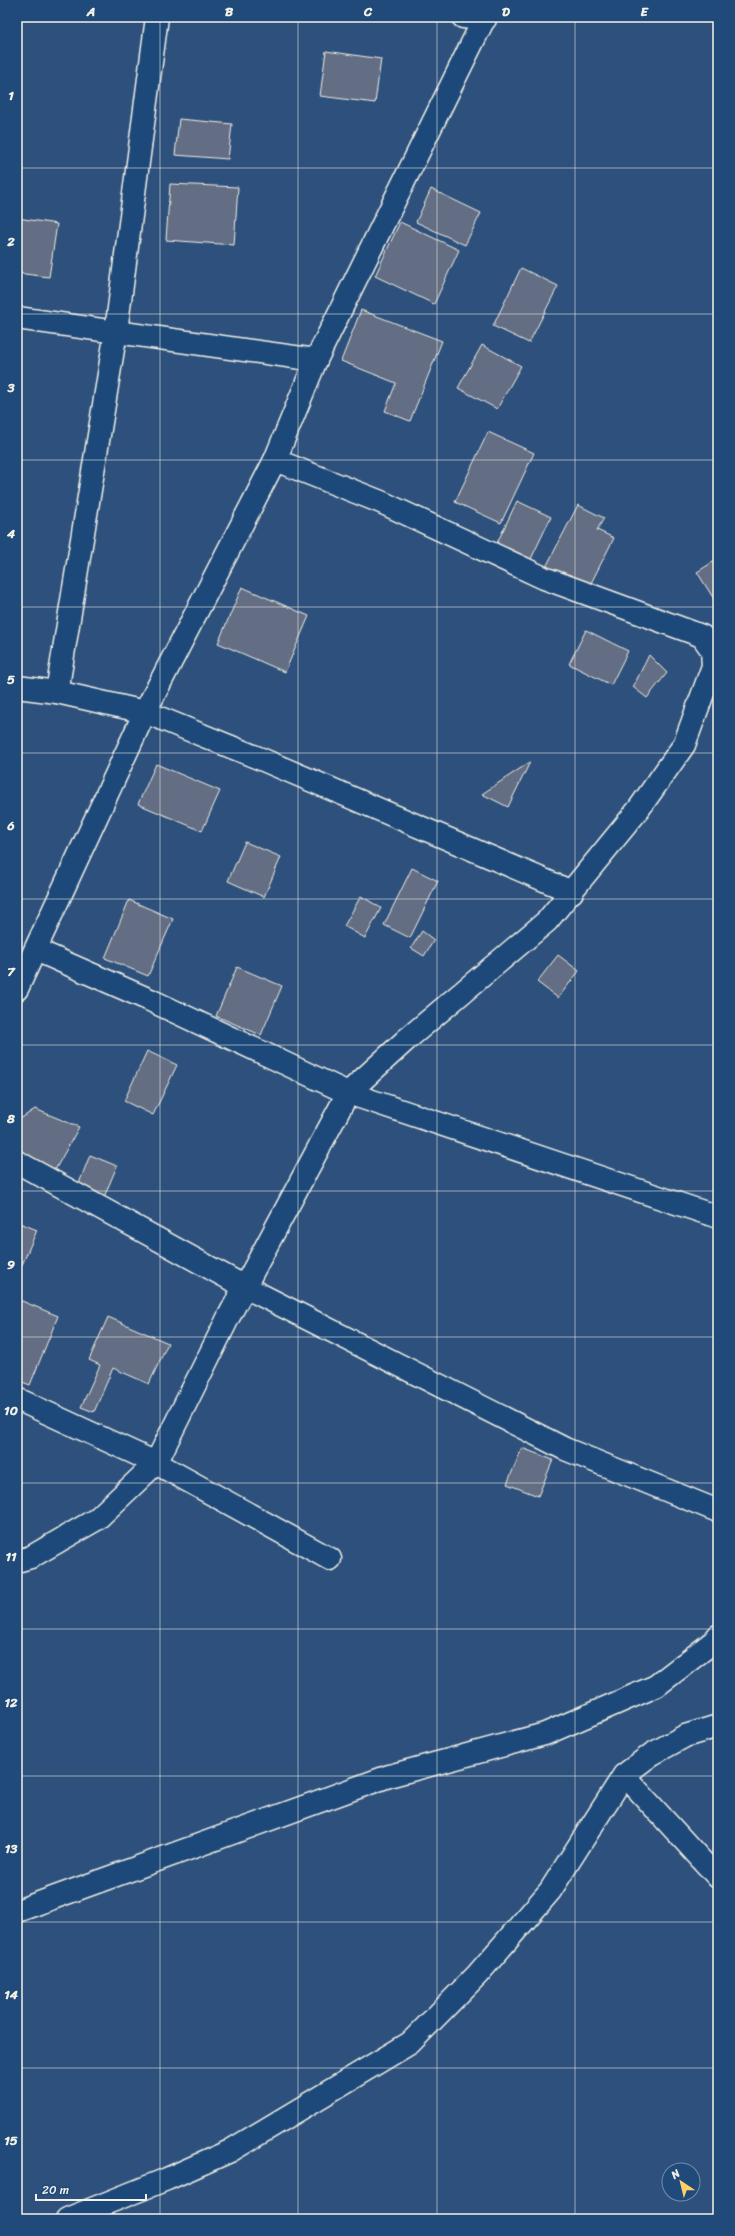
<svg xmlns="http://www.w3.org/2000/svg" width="735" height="2236" font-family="Sriracha,sans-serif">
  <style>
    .building { fill: #636d83; stroke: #f4f1e8 }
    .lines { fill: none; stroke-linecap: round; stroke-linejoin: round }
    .service-casing { stroke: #f4f1e8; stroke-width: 24 }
    .minor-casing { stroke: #f4f1e8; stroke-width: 25 }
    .service { stroke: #1f4a7a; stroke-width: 21 }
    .minor { stroke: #1f4a7a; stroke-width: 22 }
    .grid { fill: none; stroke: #f4f1e8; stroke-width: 1; stroke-opacity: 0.55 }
    .neatline { fill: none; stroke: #f4f1e8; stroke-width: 1.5 }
    .grid-label { font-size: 13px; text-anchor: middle; font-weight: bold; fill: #f4f1e8 }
  </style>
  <rect width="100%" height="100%" fill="#2d517c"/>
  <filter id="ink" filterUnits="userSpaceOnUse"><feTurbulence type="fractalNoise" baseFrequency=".025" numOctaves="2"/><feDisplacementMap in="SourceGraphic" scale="8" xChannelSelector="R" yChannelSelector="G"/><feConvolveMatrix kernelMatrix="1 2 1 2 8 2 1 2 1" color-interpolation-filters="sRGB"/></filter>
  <g filter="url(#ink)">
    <!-- building -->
    <g class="building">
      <path d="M 326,51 L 381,59 L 375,103 L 320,96 Z"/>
      <path d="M 179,119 L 232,124 L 228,159 L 175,155 Z"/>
      <path d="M 170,184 L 238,187 L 234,245 L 166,240 Z"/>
      <path d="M 431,189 L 481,213 L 465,245 L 416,222 Z"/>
      <path d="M 17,218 L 57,224 L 49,277 L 17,273 Z"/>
      <path d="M 400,222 L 459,250 L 434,304 L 375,276 Z"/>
      <path d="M 521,268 L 558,286 L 529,343 L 493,326 Z"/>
      <path d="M 361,310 L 442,341 L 410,421 L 385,411 L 396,383 L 341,361 Z"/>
      <path d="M 482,345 L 521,366 L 497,409 L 458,388 Z"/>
      <path d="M 488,432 L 534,453 L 501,523 L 455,502 Z"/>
      <path d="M 517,501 L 551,517 L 531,559 L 497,543 Z"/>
      <path d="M 578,505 L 604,518 L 597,530 L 614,538 L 588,589 L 546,567 Z"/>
      <path d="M 718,559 L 718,596 L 714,599 L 697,572 Z"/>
      <path d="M 242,587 L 309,616 L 285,672 L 218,643 Z"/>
      <path d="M 586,630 L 628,651 L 611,685 L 569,664 Z"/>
      <path d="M 649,655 L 667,673 L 647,698 L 633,687 Z"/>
      <path d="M 530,762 L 508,807 L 482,794 Z"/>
      <path d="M 156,764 L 220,791 L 202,831 L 138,804 Z"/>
      <path d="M 245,842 L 281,857 L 264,897 L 228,881 Z"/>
      <path d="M 412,868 L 438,881 L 410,938 L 384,925 Z"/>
      <path d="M 361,896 L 381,908 L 365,938 L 344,926 Z"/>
      <path d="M 129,900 L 173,919 L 148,976 L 105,958 Z"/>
      <path d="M 422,931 L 434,940 L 424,956 L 411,948 Z"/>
      <path d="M 558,955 L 579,971 L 558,998 L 537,982 Z"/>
      <path d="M 237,967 L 282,986 L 261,1035 L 216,1016 Z"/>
      <path d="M 147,1051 L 177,1065 L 153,1115 L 124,1101 Z"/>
      <path d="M 35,1109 L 79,1127 L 55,1170 L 17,1152 L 17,1121 Z"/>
      <path d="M 90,1155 L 117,1166 L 104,1197 L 78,1186 Z"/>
      <path d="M 17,1222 L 37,1230 L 22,1265 L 17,1263 Z"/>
      <path d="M 17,1299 L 58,1316 L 30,1385 L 17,1380 Z"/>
      <path d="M 108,1317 L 168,1343 L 149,1384 L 113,1368 L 94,1412 L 81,1407 L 100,1365 L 89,1360 Z"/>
      <path d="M 522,1448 L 553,1460 L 538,1496 L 507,1484 Z"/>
    </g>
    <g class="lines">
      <defs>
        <path id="service" d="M 624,1775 L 718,1878"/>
        <g id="minor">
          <path d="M 463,17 L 485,19"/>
          <path d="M 17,318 L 316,360"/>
          <path d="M 17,687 L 57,692 L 145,712 L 261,759 L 572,892"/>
          <path d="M 57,692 L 116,331 L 157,17"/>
          <path d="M 36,950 L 150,1000 L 348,1093 L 718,1217"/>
          <path d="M 17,989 L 145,712 L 275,460 L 316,360 L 485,17"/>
          <path d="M 17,1162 L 245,1287 L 565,1449 L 718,1511"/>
          <path d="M 17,1399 L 156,1463 L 330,1559"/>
          <path d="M 17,1561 L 31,1557 L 97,1519 L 156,1463 L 229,1316 L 348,1093 L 406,1040 L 547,921 L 638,810 L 684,745 L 713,666 L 712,650 L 702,636 L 544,578 L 381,502 L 275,460"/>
          <path d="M 17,1911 L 389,1776 L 545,1734 L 656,1686 L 713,1642 L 718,1636"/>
          <path d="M 67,2219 L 167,2179 L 230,2151 L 410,2043 L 477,1975 L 550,1891 L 624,1775 L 652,1754 L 685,1736 L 718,1726"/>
        </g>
      </defs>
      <!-- service casing -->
      <use href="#service" class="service-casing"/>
      <!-- minor casing -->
      <use href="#minor" class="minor-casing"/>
      <!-- service -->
      <use href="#service" class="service"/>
      <!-- minor -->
      <use href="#minor" class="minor"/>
    </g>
  </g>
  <!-- grid -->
  <path class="grid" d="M 160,17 L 160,2219M 298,17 L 298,2219M 437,17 L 437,2219M 575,17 L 575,2219M 17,168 L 718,168M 17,314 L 718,314M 17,460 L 718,460M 17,607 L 718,607M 17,753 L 718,753M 17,899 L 718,899M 17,1045 L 718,1045M 17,1191 L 718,1191M 17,1337 L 718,1337M 17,1483 L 718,1483M 17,1629 L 718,1629M 17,1776 L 718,1776M 17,1922 L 718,1922M 17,2068 L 718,2068"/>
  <!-- margin -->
  <rect width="735" height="2236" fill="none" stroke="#1f4a7a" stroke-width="44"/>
  <!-- north arrow -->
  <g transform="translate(681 2182) rotate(325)"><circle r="19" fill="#1f4a7a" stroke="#748da6"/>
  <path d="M0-3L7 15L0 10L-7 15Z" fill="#ffd166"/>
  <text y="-6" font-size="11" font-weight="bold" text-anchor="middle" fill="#f4f1e8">N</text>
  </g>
  <!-- scale -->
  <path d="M36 2194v6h110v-6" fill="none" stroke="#f4f1e8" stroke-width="2"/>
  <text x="42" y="2194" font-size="12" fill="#f4f1e8" stroke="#1f4a7a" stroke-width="3" paint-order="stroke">20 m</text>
  <rect x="22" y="22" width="691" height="2192" class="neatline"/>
  <g class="grid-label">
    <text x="91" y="16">A</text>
    <text x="229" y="16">B</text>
    <text x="368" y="16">C</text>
    <text x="506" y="16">D</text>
    <text x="644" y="16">E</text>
    <text x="11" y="100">1</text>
    <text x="11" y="246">2</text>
    <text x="11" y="392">3</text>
    <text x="11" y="538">4</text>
    <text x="11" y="684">5</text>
    <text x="11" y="830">6</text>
    <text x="11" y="976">7</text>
    <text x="11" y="1123">8</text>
    <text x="11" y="1269">9</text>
    <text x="11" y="1415">10</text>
    <text x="11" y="1561">11</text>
    <text x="11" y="1707">12</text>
    <text x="11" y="1853">13</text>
    <text x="11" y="1999">14</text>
    <text x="11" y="2145">15</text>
  </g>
</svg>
